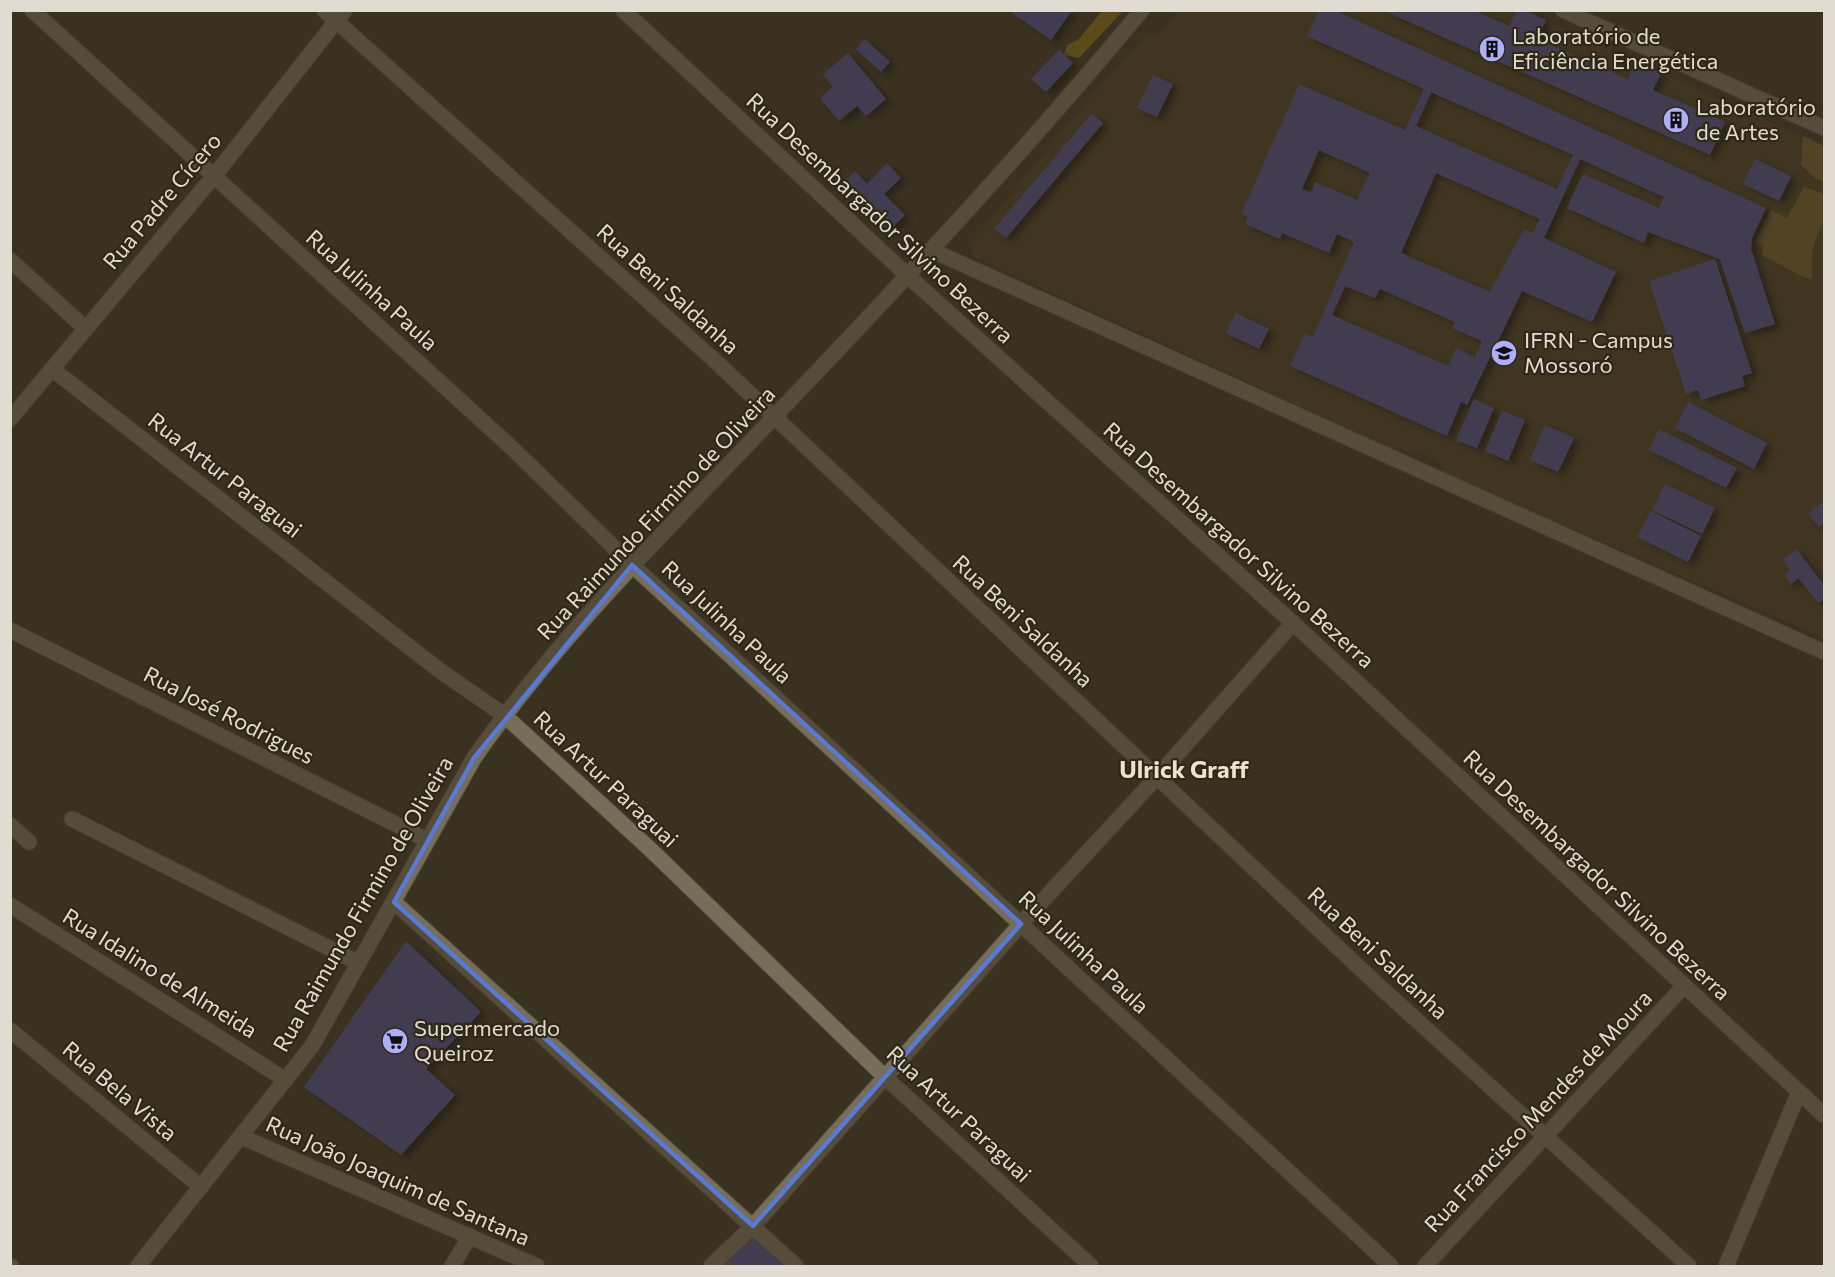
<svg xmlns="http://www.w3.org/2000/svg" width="1835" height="1277" font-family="Commissioner,sans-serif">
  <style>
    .built { fill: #453b21 }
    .green { fill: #6e5a29 }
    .forest { fill: #856815 }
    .building { fill: #4c4a88; fill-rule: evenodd; filter: url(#shadow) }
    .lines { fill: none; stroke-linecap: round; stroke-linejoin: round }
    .minor-casing { stroke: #575040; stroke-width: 17 }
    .minor { stroke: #776e5a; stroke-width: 15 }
    .marked { fill: none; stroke: #5879d6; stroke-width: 4.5; stroke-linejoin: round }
    .labels { text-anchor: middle; stroke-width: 4.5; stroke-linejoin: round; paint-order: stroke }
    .poi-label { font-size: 22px; fill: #e1dcd1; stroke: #302816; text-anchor: start }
    .street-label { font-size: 22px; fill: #e1dcd1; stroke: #302816 }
    .neighbourhood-label { font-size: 24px; font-weight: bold; fill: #ede3cc; stroke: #302816 }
  </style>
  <defs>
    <filter id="shadow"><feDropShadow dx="6" dy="4" stdDeviation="3" flood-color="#0009"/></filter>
  </defs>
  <rect width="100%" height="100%" fill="#3a3220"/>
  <!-- built -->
  <path class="built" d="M 1177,11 L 1524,11 L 1824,146 L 1824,638 L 1446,474 L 1433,456 L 1394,449 L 973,257 L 970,244 L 1084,104 L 1145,35 L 1159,34 Z"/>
  <!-- green -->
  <g class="green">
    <path d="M 1803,136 L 1824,146 L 1824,182 L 1816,179 L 1801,165 Z"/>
    <path d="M 1804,187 L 1824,194 L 1824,221 L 1816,238 L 1812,252 L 1812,279 L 1803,277 L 1762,255 L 1763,244 L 1758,245 L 1756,239 L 1771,210 L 1787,218 Z"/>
  </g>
  <!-- forest -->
  <path class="forest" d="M 1102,11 L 1123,11 L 1079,58 L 1064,55 L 1067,45 L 1079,39 Z"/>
  <!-- building -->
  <g class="building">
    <path d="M 1008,10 L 1072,10 L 1051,40 Z"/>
    <path d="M 1319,10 L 1334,10 L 1766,208 L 1752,238 L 1751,249 L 1775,324 L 1745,333 L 1720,259 L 1648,232 L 1644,243 L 1567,208 L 1583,174 L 1659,208 L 1664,197 L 1580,159 L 1544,238 L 1616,272 L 1592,322 L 1522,291 L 1467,405 L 1461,402 L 1447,436 L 1290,366 L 1305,333 L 1313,337 L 1354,242 L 1337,234 L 1329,253 L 1282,233 L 1280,239 L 1245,224 L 1248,217 L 1241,214 L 1299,84 L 1405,130 L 1424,89 L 1307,36 ZM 1431,92 L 1573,155 L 1557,189 L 1416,126 ZM 1319,150 L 1370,173 L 1357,200 L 1315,182 L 1311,193 L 1302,189 ZM 1436,173 L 1540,219 L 1533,233 L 1524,229 L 1490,292 L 1401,253 ZM 1345,286 L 1375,298 L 1380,289 L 1455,322 L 1452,328 L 1482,341 L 1475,357 L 1456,348 L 1448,366 L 1332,315 Z"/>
    <path d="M 1382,10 L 1473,10 L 1509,26 L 1517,10 L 1524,10 L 1546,20 L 1537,39 L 1628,79 L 1636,62 L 1661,73 L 1653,90 L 1725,122 L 1710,155 Z"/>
    <path d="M 865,39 L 890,62 L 881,72 L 856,49 Z"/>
    <path d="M 1059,50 L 1073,63 L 1046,92 L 1031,79 Z"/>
    <path d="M 848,53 L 886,99 L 866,116 L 857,106 L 839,121 L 820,98 L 833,87 L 823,74 Z"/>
    <path d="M 1153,75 L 1173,84 L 1157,117 L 1137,108 Z"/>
    <path d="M 1092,113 L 1103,123 L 1006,238 L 994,229 Z"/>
    <path d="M 1755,159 L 1791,176 L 1779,201 L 1743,184 Z"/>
    <path d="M 887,163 L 901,178 L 884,194 L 905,215 L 889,231 L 842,184 L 855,171 L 867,184 Z"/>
    <path d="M 1715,259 L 1752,373 L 1742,376 L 1745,386 L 1701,400 L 1698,390 L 1686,394 L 1649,281 Z"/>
    <path d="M 1236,313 L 1269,329 L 1259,349 L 1226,333 Z"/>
    <path d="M 1474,399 L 1494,408 L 1477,448 L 1456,440 Z"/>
    <path d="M 1688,402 L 1767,443 L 1754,469 L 1675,428 Z"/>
    <path d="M 1502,411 L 1525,420 L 1508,461 L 1485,451 Z"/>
    <path d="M 1545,425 L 1574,438 L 1558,472 L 1530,460 Z"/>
    <path d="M 1659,429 L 1737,468 L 1726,488 L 1649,450 Z"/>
    <path d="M 1665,484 L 1715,508 L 1702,534 L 1652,510 Z"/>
    <path d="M 1824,501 L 1824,523 L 1819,527 L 1808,514 Z"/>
    <path d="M 1651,511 L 1701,536 L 1688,562 L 1637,537 Z"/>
    <path d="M 1796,549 L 1824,585 L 1824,599 L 1819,603 L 1798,578 L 1791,584 L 1784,575 L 1790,570 L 1782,560 Z"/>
    <path d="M 406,941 L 481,1012 L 426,1069 L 455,1095 L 401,1155 L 304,1087 Z"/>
    <path d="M 754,1231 L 790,1266 L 716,1266 Z"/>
  </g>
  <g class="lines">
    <defs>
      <g id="minor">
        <path d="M 32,10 L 512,448 L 632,565 L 1391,1266"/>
        <path d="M 324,10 L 713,359 L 1380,987 L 1689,1266"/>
        <path d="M 623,10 L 908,276 L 1293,623 L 1824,1115"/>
        <path d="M 1563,10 L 1824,128"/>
        <path d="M 931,250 L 1824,652"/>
        <path d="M 10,260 L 85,328"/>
        <path d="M 52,369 L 439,670 L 504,715 L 651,850 L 886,1078 L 1091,1266"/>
        <path d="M 10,419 L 214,176 L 345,10"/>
        <path d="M 10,630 L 427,840"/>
        <path d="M 72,819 L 359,963"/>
        <path d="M 10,825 L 29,842"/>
        <path d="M 394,902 L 796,1266"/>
        <path d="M 10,905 L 286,1080"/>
        <path d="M 10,1030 L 201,1187"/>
        <path d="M 242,1137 L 537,1266"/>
        <path d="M 10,1266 L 11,1266"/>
        <path d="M 138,1266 L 312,1046 L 474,758 C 560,634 670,527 773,418 C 900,285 1025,151 1142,10"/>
        <path d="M 452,1266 L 470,1236"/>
        <path d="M 711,1266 L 753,1226 L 1021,924 L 1157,777 L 1293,623"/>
        <path d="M 1425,1266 L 1684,986"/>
        <path d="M 1726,1266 L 1799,1092"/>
      </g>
    </defs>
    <!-- minor casing -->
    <use href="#minor" class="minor-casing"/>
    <!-- minor -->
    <use href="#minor" class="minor"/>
  </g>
  <!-- marked area -->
  <path d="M0 0H1835V1277H0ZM 632,565 L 1021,924 L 753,1226 L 394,902 L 474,758 Z" fill="#3a3220" fill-opacity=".55" fill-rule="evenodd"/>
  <path class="marked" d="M 632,565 L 1021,924 L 753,1226 L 394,902 L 474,758 Z"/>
  <!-- icons -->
  <defs>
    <symbol id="building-disc" viewBox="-11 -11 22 22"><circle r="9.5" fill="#adaffb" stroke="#302816"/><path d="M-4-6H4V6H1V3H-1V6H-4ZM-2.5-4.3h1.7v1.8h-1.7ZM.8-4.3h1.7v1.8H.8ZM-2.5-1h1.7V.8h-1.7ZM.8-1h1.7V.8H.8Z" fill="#111"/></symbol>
    <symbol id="university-disc" viewBox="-11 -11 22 22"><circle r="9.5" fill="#adaffb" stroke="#302816"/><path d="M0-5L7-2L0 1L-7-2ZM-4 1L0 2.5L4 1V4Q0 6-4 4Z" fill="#111"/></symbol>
    <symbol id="supermarket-disc" viewBox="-11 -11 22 22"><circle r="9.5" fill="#adaffb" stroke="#302816"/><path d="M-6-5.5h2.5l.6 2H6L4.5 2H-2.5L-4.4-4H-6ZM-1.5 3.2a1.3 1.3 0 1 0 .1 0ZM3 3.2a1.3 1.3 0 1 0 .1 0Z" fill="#111"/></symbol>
  </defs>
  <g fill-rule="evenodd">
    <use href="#building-disc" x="1477" y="34" width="30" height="30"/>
    <use href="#building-disc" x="1661" y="105" width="30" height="30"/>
    <use href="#university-disc" x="1489" y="338" width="30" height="30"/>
    <use href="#supermarket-disc" x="380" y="1026" width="30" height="30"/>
  </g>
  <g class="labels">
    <!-- poi labels -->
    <g class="poi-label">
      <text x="1512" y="44">Laboratório de<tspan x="1512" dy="25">Eficiência Energética</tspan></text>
      <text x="1696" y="115">Laboratório<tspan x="1696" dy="25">de Artes</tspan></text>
      <text x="1524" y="348">IFRN - Campus<tspan x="1524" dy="25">Mossoró</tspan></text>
      <text x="414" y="1036">Supermercado<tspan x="414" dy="25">Queiroz</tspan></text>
    </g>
    <!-- street labels -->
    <g class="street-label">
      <text transform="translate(162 201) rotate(-50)" y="8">Rua Padre Cícero</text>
      <text transform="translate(880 218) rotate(43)" y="8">Rua Desembargador Silvino Bezerra</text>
      <text transform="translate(668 289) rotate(42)" y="8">Rua Beni Saldanha</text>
      <text transform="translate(372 290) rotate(42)" y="8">Rua Julinha Paula</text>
      <text transform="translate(225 475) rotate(38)" y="8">Rua Artur Paraguai</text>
      <text transform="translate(656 513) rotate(-47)" y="8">Rua Raimundo Firmino de Oliveira</text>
      <text transform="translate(1239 545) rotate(42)" y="8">Rua Desembargador Silvino Bezerra</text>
      <text transform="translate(1023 621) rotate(43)" y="8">Rua Beni Saldanha</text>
      <text transform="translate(727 622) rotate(43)" y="8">Rua Julinha Paula</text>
      <text transform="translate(229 715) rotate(27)" y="8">Rua José Rodrigues</text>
      <text transform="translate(606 779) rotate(43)" y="8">Rua Artur Paraguai</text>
      <text transform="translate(1597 875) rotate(43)" y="8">Rua Desembargador Silvino Bezerra</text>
      <text transform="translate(363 904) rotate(-60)" y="8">Rua Raimundo Firmino de Oliveira</text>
      <text transform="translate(1084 952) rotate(43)" y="8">Rua Julinha Paula</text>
      <text transform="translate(1378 953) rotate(43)" y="8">Rua Beni Saldanha</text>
      <text transform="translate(160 973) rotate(32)" y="8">Rua Idalino de Almeida</text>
      <text transform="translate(120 1091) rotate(40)" y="8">Rua Bela Vista</text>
      <text transform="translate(1538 1111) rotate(-47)" y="8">Rua Francisco Mendes de Moura</text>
      <text transform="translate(959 1114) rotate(43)" y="8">Rua Artur Paraguai</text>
      <text transform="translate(398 1181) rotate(24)" y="8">Rua João Joaquim de Santana</text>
    </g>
    <!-- neighbourhood labels -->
    <g class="neighbourhood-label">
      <text x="1184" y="778">Ulrick Graff</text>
    </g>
  </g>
  <!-- border -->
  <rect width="1835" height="1277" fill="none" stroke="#e1dcd1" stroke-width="24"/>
</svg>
